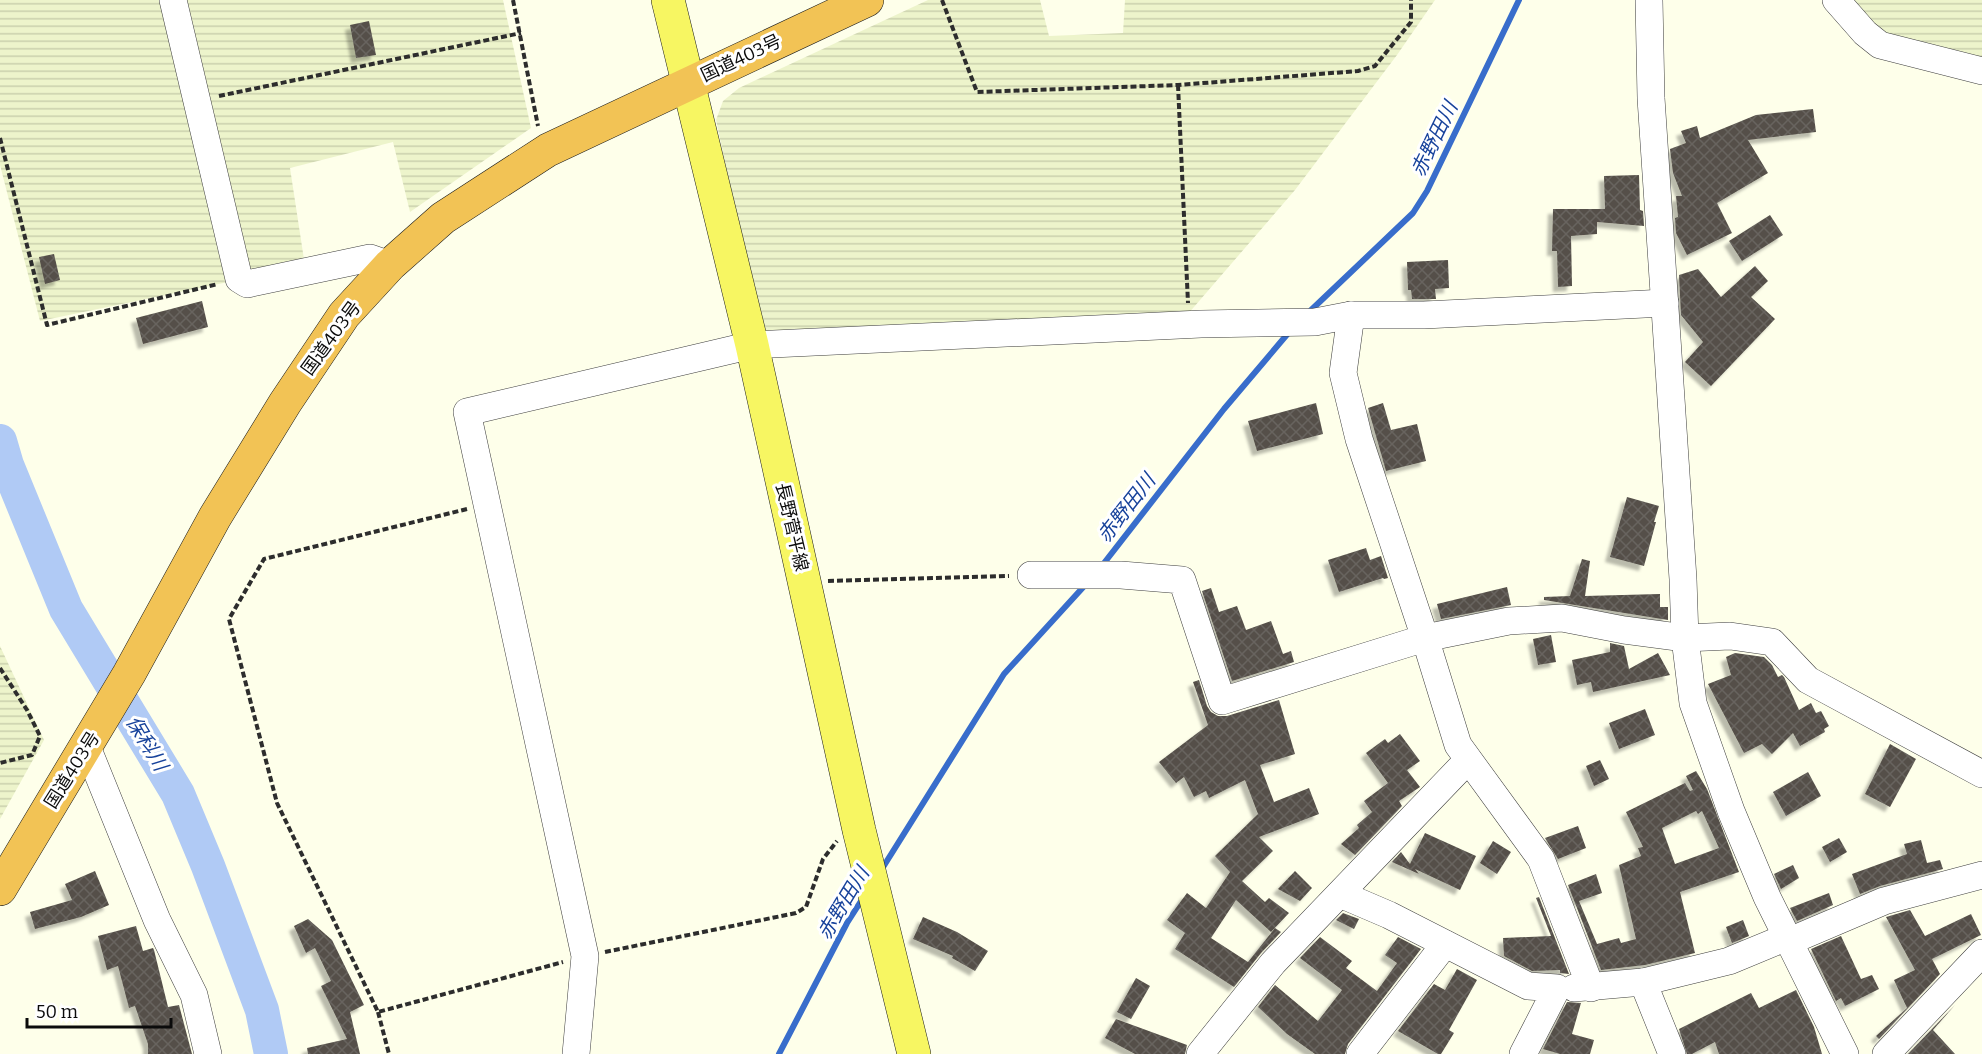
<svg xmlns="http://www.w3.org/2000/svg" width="1982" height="1054" font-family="Bitter,'Noto Sans JP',serif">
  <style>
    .farmland { fill: url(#farmland-rules) }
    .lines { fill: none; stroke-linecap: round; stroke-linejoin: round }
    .stream { stroke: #386dcb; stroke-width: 6 }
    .river { stroke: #b0caf5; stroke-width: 34 }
    .building { fill: url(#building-cross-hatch); fill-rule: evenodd; filter: url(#shadow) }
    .minor-casing { stroke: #3e3e3e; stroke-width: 28 }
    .major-casing { stroke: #1c1c1c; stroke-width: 34 }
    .highway-casing { stroke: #1c1c1c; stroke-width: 34 }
    .path { stroke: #2d2d2d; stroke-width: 4; stroke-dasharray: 6 3; stroke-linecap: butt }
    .minor { stroke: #fff; stroke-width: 27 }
    .major { stroke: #f7f662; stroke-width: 33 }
    .highway { stroke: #f2c355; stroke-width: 33 }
    .labels { text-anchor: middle; stroke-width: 6; stroke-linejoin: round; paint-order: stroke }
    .street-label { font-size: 18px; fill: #0b0b0b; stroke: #fff }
    .water-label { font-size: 20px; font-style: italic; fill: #17429b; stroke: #fff }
  </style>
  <defs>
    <pattern id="farmland-rules" width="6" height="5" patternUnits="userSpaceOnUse" patternTransform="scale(1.5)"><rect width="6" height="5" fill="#edf4cb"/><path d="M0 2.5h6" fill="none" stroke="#cad0ad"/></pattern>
    <pattern id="building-cross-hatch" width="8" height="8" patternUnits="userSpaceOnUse" patternTransform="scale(1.5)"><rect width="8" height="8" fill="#544f48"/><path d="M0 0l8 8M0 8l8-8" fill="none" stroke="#68645e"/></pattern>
    <filter id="shadow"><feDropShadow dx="-5" dy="5" stdDeviation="1.5" flood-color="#0004"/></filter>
  </defs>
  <rect width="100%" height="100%" fill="#feffea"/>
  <!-- farmland -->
  <g class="farmland">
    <path d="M 0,0 L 503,0 L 531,128 L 410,212 L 393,142 L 290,168 L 305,266 L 40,321 L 0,165 Z"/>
    <path d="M 928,0 L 1040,0 L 1049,36 L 1123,33 L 1125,0 L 1435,0 L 1397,55 L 1295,190 L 1175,329 L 762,336 L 716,120 L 723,101 L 739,88 Z"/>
    <path d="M 1848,0 L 1982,0 L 1982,62 L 1885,40 Z"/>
    <path d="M 0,646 L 44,740 L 0,819 Z"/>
  </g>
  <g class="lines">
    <!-- stream -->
    <g class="stream">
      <path d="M 1308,313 L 1413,213 L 1427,191 L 1519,0"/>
      <path d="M 1101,567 L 1224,409 L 1290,331"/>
      <path d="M 880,872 L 1004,674 L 1087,583"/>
      <path d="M 779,1054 L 847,923 L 863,898"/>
    </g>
    <!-- river -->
    <path class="river" d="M 0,441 L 7,465 L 66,609 L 178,794 L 208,866 L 262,1010 L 271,1054"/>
  </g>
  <!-- building -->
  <g class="building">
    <path d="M 369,21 L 376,55 L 356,58 L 350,25 Z"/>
    <path d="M 1813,109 L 1816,132 L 1748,140 L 1768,173 L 1717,203 L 1732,233 L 1687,255 L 1676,233 L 1675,218 L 1678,217 L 1676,196 L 1682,196 L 1673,173 L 1670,149 L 1686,143 L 1681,131 L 1697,126 L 1700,138 L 1756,115 Z"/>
    <path d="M 1639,175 L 1640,210 L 1643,211 L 1644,226 L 1597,222 L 1597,234 L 1571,236 L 1572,286 L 1558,287 L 1557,251 L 1552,251 L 1553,209 L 1605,209 L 1604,176 Z"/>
    <path d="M 1770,215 L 1783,235 L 1742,261 L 1729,241 Z"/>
    <path d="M 54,254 L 60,280 L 45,284 L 39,257 Z"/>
    <path d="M 1448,260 L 1449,288 L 1435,289 L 1436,299 L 1412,299 L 1411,290 L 1408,290 L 1407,262 Z"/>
    <path d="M 1755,266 L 1768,281 L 1751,297 L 1775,319 L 1711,386 L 1685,362 L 1703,342 L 1681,315 L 1679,275 L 1698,269 L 1721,297 Z"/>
    <path d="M 202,301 L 208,327 L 143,344 L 136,318 Z"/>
    <path d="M 1316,403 L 1323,434 L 1257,451 L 1248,421 Z"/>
    <path d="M 1383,403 L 1391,430 L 1417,424 L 1426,461 L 1386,471 L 1368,408 Z"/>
    <path d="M 1627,497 L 1659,506 L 1654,522 L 1656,522 L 1644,566 L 1610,557 Z"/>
    <path d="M 1366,548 L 1370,560 L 1381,556 L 1388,578 L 1384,579 L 1383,578 L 1339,592 L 1328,560 Z"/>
    <path d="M 1582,559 L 1590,561 L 1585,596 L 1660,594 L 1660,607 L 1668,607 L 1668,620 L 1544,600 L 1544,597 L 1570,596 Z"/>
    <path d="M 1507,587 L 1511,605 L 1441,619 L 1437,604 Z"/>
    <path d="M 1211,588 L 1219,612 L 1237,606 L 1246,630 L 1271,621 L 1283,654 L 1291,651 L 1294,662 L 1232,681 L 1202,591 Z"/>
    <path d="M 1551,635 L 1556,662 L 1538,665 L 1533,639 Z"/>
    <path d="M 1610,643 L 1624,646 L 1629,669 L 1658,653 L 1670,675 L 1593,692 L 1591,682 L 1577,685 L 1572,660 L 1610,652 Z"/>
    <path d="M 1735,653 L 1764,657 L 1772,665 L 1778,677 L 1782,675 L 1784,677 L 1799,710 L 1811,703 L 1816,713 L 1821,711 L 1829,726 L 1824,729 L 1825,732 L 1800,746 L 1793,733 L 1772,754 L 1762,744 L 1744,753 L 1708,684 L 1731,675 L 1726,657 Z"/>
    <path d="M 1199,680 L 1207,706 L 1211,712 L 1218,716 L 1227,716 L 1279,700 L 1295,754 L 1260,765 L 1274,802 L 1309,788 L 1319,814 L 1259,837 L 1273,851 L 1242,881 L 1265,902 L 1269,898 L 1289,913 L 1271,932 L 1236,900 L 1211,938 L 1248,962 L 1275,928 L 1281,932 L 1261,953 L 1234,987 L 1175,949 L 1185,933 L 1167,920 L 1187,893 L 1206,908 L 1230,872 L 1215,856 L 1258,814 L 1245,780 L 1209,798 L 1206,791 L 1194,797 L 1184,777 L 1176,783 L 1159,762 L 1208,725 L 1193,682 Z"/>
    <path d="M 1645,709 L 1655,735 L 1619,749 L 1609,723 Z"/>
    <path d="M 1400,734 L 1420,761 L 1407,770 L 1420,787 L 1399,801 L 1402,806 L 1355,855 L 1341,844 L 1359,828 L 1357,825 L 1372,812 L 1364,801 L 1388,783 L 1366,753 L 1385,739 L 1388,743 Z"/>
    <path d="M 1890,744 L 1916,759 L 1890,807 L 1865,794 Z"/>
    <path d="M 1600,760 L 1609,779 L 1594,786 L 1586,766 Z"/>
    <path d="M 1696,771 L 1707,789 L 1739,872 L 1680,892 L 1695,953 L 1645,965 L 1601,970 L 1568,885 L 1596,874 L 1602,893 L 1579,901 L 1597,944 L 1619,938 L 1621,943 L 1636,939 L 1619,865 L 1641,856 L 1638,848 L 1643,847 L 1626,812 L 1685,783 L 1690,791 L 1693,790 L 1686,776 ZM 1696,811 L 1698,814 L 1702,811 L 1719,848 L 1675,864 L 1662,828 Z"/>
    <path d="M 1808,772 L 1821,796 L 1786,816 L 1773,792 Z"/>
    <path d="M 1578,826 L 1586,848 L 1558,859 L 1545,838 Z"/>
    <path d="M 1425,833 L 1476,856 L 1460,890 L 1415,869 L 1419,874 L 1392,862 L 1401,852 L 1410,864 Z"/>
    <path d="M 1839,838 L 1847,852 L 1830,862 L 1822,847 Z"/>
    <path d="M 1921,840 L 1927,863 L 1940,860 L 1943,869 L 1880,886 L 1860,894 L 1852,874 L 1907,854 L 1904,844 Z"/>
    <path d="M 1493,841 L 1511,852 L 1497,874 L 1480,863 Z"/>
    <path d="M 1793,865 L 1799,878 L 1781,889 L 1774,874 Z"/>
    <path d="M 95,871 L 109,905 L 81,917 L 35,929 L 30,912 L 72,900 L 65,884 Z"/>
    <path d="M 1295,871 L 1312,888 L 1300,901 L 1278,889 Z"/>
    <path d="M 1829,893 L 1833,905 L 1797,921 L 1790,908 Z"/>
    <path d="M 1539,897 L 1569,974 L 1560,973 L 1560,970 L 1532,971 L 1504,956 L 1503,938 L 1551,936 L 1536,898 Z"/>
    <path d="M 1910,910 L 1925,936 L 1971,914 L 1981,935 L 1932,959 L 1940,974 L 1879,1039 L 1876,1036 L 1907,1008 L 1894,980 L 1915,970 L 1886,917 Z"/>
    <path d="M 1343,913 L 1359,919 L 1354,929 L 1336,920 Z"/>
    <path d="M 923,917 L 957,932 L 988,951 L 975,971 L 952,958 L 953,956 L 913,939 Z"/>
    <path d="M 308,919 L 332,940 L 364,1005 L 350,1012 L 360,1054 L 308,1054 L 307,1048 L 347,1039 L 321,986 L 331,981 L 315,948 L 306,953 L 294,926 Z"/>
    <path d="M 1743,920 L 1749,936 L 1732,943 L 1726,927 Z"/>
    <path d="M 136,926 L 143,951 L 153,948 L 154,950 L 168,1007 L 179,1005 L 192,1054 L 148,1054 L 148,1044 L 135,1006 L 129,1008 L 118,966 L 107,970 L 98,936 Z"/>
    <path d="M 1841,936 L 1861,979 L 1872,975 L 1879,989 L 1845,1006 L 1841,998 L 1836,1001 L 1811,949 Z"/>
    <path d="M 1320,937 L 1352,961 L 1346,968 L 1377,991 L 1397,963 L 1385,955 L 1398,937 L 1421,949 L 1348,1044 L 1345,1054 L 1315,1054 L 1287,1034 L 1258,1007 L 1275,985 L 1318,1021 L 1342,990 L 1300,958 Z"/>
    <path d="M 1457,969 L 1477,980 L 1449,1030 L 1454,1033 L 1441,1054 L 1438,1054 L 1398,1031 L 1434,984 L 1445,990 Z"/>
    <path d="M 1136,978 L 1150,986 L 1131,1019 L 1117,1012 Z"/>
    <path d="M 1796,990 L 1814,1027 L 1822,1054 L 1719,1054 L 1715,1042 L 1692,1054 L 1687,1054 L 1679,1029 L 1751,993 L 1759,1008 Z"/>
    <path d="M 1567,1002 L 1581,1003 L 1572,1034 L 1594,1040 L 1590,1054 L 1560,1054 L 1543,1049 Z"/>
    <path d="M 1955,1005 L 1933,1030 L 1955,1054 L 1908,1054 Z"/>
    <path d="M 1116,1019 L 1187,1045 L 1185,1054 L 1135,1054 L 1105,1038 Z"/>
  </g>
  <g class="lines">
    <defs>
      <g id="minor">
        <path d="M 173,0 L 239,279 L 247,284 L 370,258 L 390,265"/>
        <path d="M 1649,0 L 1651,98 L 1683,579 L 1685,638 L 1693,703 L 1731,811 L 1767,897 L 1845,1054"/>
        <path d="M 1836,0 L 1865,33 L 1880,45 L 1982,71"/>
        <path d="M 1351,315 L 1343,373 L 1359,439 L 1425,638 L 1458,745 L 1541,859 L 1591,988"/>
        <path d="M 1031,575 L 1121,575 L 1182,580 L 1222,701 L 1425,638 L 1509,621 L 1562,618 L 1624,630 L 1685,638 L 1730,636 L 1772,642 L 1808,680 L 1982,774"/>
        <path d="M 87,747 L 157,920 L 194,995 L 208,1054"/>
        <path d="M 1340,894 L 1389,915 L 1528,986 L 1557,988 L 1523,1054"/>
        <path d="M 1790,941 L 1884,901 L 1982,875"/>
        <path d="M 1643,982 L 1672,1054"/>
        <path d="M 1574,988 L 1643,982 L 1729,961 L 1787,937"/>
        <path d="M 576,1054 L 585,956 L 467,412 L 752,345 L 1201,324 L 1315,322 L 1351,315 L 1424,315 L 1665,303"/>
        <path d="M 1200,1054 L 1273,963 L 1468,760"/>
        <path d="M 1360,1054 L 1445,944"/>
        <path d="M 1886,1054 L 1982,953"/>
      </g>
      <path id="major" d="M 668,0 L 752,345 L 859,830 L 914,1054"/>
      <path id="highway" d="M 0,889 L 129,674 L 215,517 L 285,403 L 344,315 L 390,265 L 443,218 L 548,150 L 867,0"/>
    </defs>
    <!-- minor casing -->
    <use href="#minor" class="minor-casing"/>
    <!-- major casing -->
    <use href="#major" class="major-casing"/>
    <!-- highway casing -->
    <use href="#highway" class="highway-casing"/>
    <!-- path -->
    <g class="path">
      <path d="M 513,0 L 538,126"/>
      <path d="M 942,0 L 977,92 L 1178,85 L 1358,71 L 1375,66 L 1411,22 L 1411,0"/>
      <path d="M 1178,85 L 1188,303"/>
      <path d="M 219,96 L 521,33"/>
      <path d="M 0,138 L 47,325 L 218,284"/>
      <path d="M 467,509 L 264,559 L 229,619 L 277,803 L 378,1012 L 563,962"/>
      <path d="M 828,581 L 1009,576"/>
      <path d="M 0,668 L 27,710 L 40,736 L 32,755 L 0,763"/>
      <path d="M 605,952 L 796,913 L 806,907 L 823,859 L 837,841"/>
      <path d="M 378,1012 L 389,1054"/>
    </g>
    <!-- minor -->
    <use href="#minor" class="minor"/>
    <!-- major -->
    <use href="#major" class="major"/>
    <!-- highway -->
    <use href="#highway" class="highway"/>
  </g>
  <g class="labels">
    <!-- street labels -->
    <g class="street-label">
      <text transform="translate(741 58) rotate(-25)" y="6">国道403号</text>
      <text transform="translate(331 338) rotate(-54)" y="6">国道403号</text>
      <text transform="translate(792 527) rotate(77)" y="6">長野菅平線</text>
      <text transform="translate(72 770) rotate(-58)" y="6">国道403号</text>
    </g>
    <!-- water labels -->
    <g class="water-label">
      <text transform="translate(1434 139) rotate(-64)" y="7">赤野田川</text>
      <text transform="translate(1126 508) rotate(-52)" y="7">赤野田川</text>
      <text transform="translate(147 743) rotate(59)" y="7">保科川</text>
      <text transform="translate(843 903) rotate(-59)" y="7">赤野田川</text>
    </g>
  </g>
  <!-- scale -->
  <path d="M27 1018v9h144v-9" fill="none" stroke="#0b0b0b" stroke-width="3"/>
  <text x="36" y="1018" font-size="18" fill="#0b0b0b" stroke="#ffffff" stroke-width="4.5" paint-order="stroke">50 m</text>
</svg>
